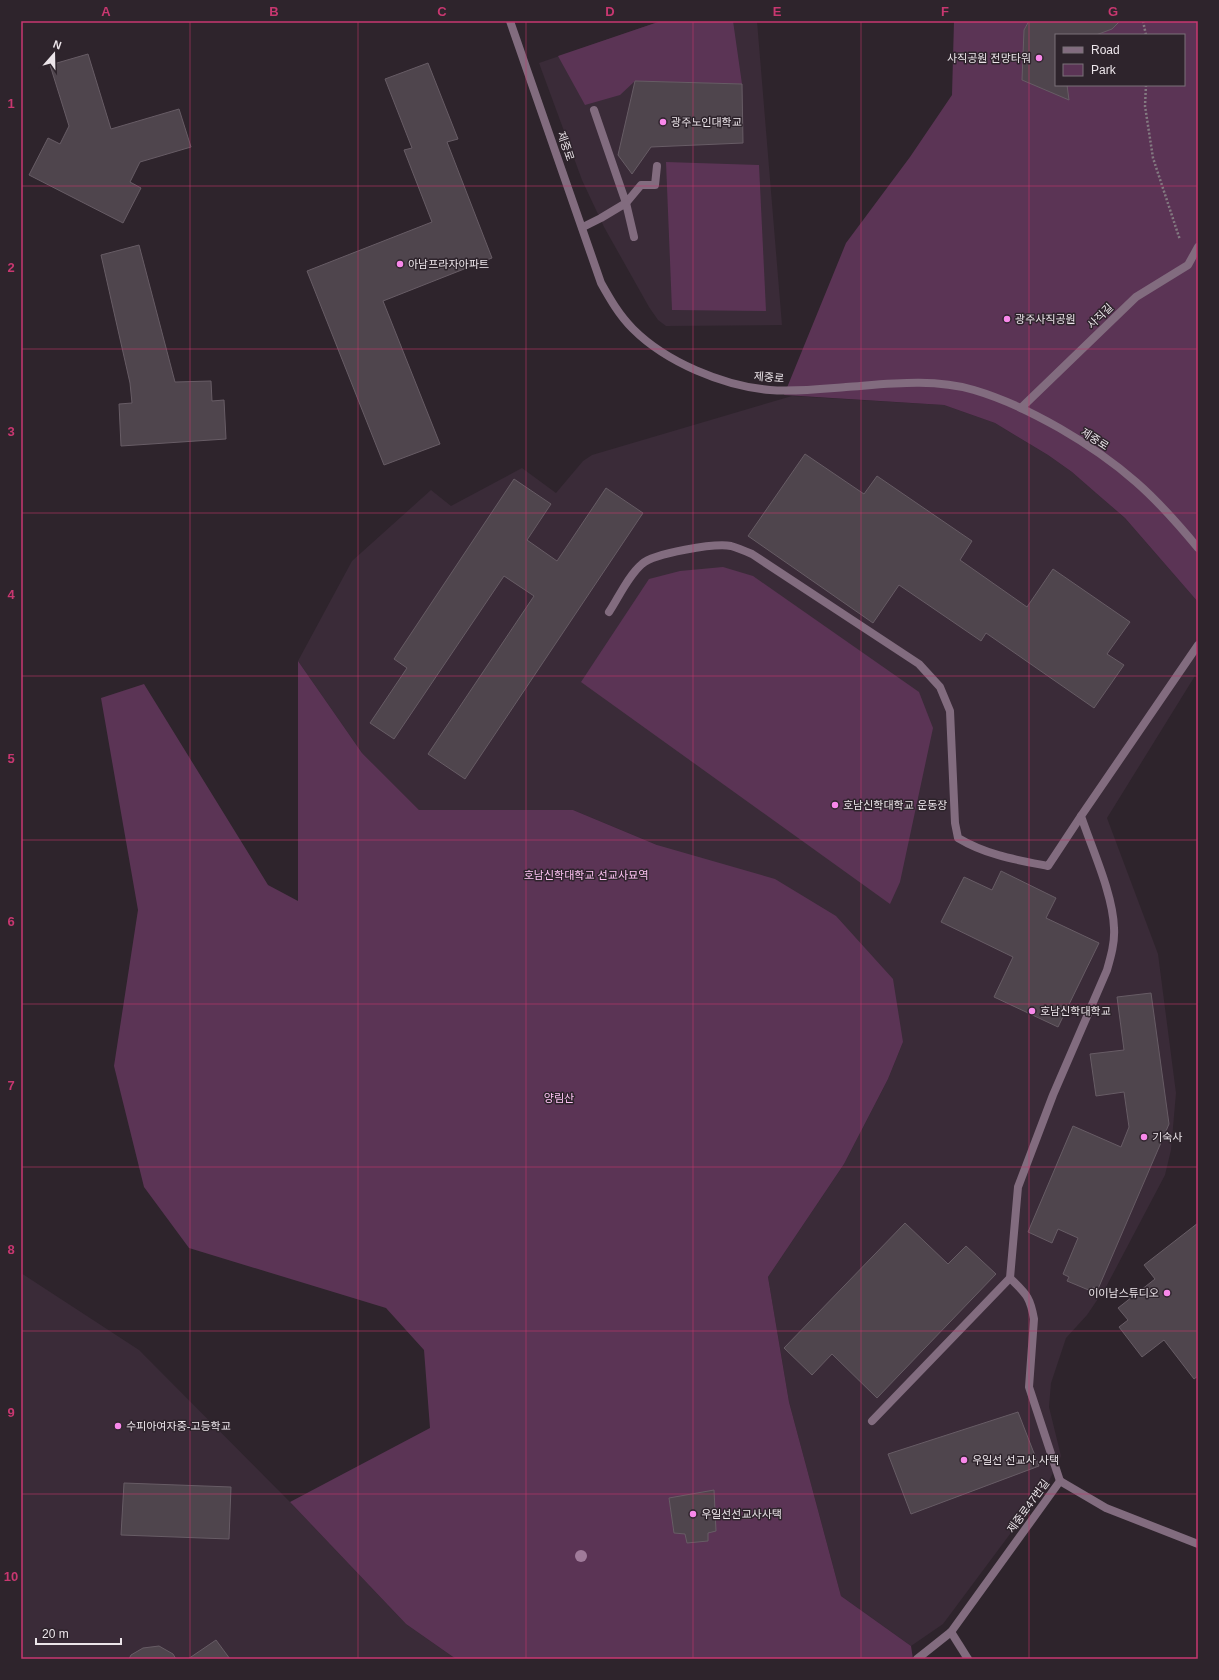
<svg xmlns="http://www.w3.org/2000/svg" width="1219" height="1680" font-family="Helvetica,'Noto Sans KR',sans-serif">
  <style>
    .built { fill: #3a2b38 }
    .green { fill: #5b3455; fill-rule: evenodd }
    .building { fill: #4f454d; stroke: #675c65 }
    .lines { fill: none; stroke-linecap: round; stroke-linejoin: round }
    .path { stroke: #837a81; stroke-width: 2.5; stroke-dasharray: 2 2; stroke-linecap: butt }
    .lane { stroke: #826c7f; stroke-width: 8 }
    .street { stroke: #826c7f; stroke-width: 8 }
    .tree { fill: #a07b9a }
    .grid { fill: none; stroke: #c83770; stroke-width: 1; stroke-opacity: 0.55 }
    .poi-dot { fill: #f888ea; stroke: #2e242c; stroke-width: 1.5 }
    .labels { text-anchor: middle; stroke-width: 3; stroke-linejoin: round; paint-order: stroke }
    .poi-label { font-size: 11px; fill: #ece5ea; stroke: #2e242c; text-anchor: start }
    .street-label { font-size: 11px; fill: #ece5ea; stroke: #2e242c }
    .park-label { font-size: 11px; fill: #fec3f4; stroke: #2e242c }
    .neatline { fill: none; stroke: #c83770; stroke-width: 1.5 }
    .grid-label { font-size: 13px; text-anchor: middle; font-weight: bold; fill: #c83770 }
  </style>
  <rect width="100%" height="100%" fill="#2e242c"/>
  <!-- built -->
  <g class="built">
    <path d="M 661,21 L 757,21 L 782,325 L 666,326 L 658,320 L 649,307 L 604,227 L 582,180 L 539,63 Z"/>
    <path d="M 792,396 L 944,405 L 995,423 L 1048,455 L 1072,472 L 1096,493 L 1125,518 L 1198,602 L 1198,671 L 1107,818 L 1158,954 L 1176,1093 L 1171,1150 L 1165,1175 L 1106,1287 L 1087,1315 L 1066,1338 L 1051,1383 L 1049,1407 L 1061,1456 L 1048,1483 L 943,1624 L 911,1646 L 841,1596 L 789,1402 L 768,1277 L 844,1164 L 888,1079 L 903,1042 L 657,845 L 573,810 L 419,810 L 362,753 L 298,661 L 352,561 L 431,490 L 451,506 L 522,468 L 556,493 L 583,461 L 592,455 Z"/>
    <path d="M 21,1273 L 139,1350 L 290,1502 L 406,1624 L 456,1659 L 21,1659 Z"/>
  </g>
  <!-- green -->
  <g class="green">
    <path d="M 661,21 L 733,21 L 742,84 L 635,81 L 620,95 L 585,105 L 558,56 Z"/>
    <path d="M 954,21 L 1198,21 L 1198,602 L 1125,518 L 1096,493 L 1072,472 L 1048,455 L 995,423 L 944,405 L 784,395 L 846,243 L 910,157 L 952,95 ZM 1056,35 L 1184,35 L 1184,85 L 1056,85 Z"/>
    <path d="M 666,162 L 759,165 L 766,311 L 672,310 Z"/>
    <path d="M 723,567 L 753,576 L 919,692 L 933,728 L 900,882 L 890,904 L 581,682 L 649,579 L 680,571 Z"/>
    <path d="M 298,661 L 362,753 L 419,810 L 573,810 L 657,845 L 775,879 L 836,916 L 893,979 L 903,1042 L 888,1079 L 844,1164 L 768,1277 L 789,1402 L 841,1596 L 911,1646 L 913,1659 L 456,1659 L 406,1624 L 290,1502 L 430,1428 L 424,1350 L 386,1308 L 189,1248 L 144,1187 L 114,1066 L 138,910 L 101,698 L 144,684 L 268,885 L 298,901 Z"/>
  </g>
  <!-- building -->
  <g class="building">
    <path d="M 1029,21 L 1120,21 L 1112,29 L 1096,35 L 1056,35 L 1056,85 L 1067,85 L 1069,100 L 1022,80 L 1024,30 Z"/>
    <path d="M 88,54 L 111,129 L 179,109 L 191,147 L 140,162 L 130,182 L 141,188 L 123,223 L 29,175 L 48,138 L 60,144 L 69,126 L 50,65 Z"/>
    <path d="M 428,63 L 458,139 L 447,142 L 492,258 L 383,301 L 440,444 L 384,465 L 307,271 L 432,222 L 404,150 L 412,148 L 385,79 Z"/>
    <path d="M 635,81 L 742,84 L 743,143 L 651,147 L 632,174 L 618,155 Z"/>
    <path d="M 139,245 L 175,382 L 211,381 L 212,401 L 224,400 L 226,439 L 121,446 L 119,404 L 132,403 L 130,383 L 101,255 Z"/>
    <path d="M 805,454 L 864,494 L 877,476 L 972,541 L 960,560 L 1027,607 L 1053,569 L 1130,622 L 1107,654 L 1124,665 L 1094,708 L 986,633 L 981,641 L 899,585 L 873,623 L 748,536 Z"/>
    <path d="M 514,479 L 551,504 L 527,540 L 557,561 L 606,488 L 643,513 L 465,779 L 428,754 L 534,596 L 504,576 L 394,739 L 370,723 L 407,668 L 394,659 Z"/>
    <path d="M 1001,871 L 1056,898 L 1046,918 L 1099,943 L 1058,1027 L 994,997 L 1013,957 L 941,922 L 964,877 L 992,890 Z"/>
    <path d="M 1151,993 L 1169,1124 L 1098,1289 L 1093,1287 L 1091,1291 L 1067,1281 L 1069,1277 L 1063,1274 L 1078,1238 L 1058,1229 L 1052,1243 L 1028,1232 L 1073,1126 L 1121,1147 L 1129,1127 L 1124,1092 L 1096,1096 L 1090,1054 L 1124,1050 L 1117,997 Z"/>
    <path d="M 905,1223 L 948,1264 L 966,1246 L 996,1274 L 877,1398 L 832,1354 L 812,1375 L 784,1348 Z"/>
    <path d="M 1198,1223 L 1198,1376 L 1194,1379 L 1164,1340 L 1142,1357 L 1119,1327 L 1128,1320 L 1118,1308 L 1155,1279 L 1144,1265 Z"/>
    <path d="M 1018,1412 L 1039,1466 L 911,1514 L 888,1454 Z"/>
    <path d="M 124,1483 L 231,1487 L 229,1539 L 121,1535 Z"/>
    <path d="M 714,1490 L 716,1531 L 708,1533 L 708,1541 L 687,1543 L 685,1534 L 674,1533 L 669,1498 Z"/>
    <path d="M 216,1640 L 230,1659 L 188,1659 Z"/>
    <path d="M 159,1646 L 173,1654 L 176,1659 L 129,1659 L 131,1655 L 143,1648 Z"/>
  </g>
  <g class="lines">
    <!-- path -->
    <g class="path">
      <path d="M 1143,21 L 1146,35"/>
      <path d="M 1146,85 L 1145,106 L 1153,158 L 1180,240"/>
    </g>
    <!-- lane -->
    <g class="lane">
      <path d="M 594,110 L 626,203 L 641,185 L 655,185 L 657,166"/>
      <path d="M 583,227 L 601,218 L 626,203 L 634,237"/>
      <path d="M 609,612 C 619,597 628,576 642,564 C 654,553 715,543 731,546 C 738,548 745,551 752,554 L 919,664 L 940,687 L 950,711 L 955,823 L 958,838 C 986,855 1017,860 1048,866 L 1081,816"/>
      <path d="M 1010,1278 C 1026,1294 1030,1296 1034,1319 L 1029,1387 L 1060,1481"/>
      <path d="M 872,1421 L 1010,1278 L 1018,1187 L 1053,1095 L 1107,970 C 1111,956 1115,942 1114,928 C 1113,894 1092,849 1081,816 L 1198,645"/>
      <path d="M 951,1632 L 968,1659"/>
      <path d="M 917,1659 L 951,1632 L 1060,1481 L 1106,1508 L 1198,1544"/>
    </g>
    <!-- street -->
    <g class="street">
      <path d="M 510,21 L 601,283 C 610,299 619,315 633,329 C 666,362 723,386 770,390 C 795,392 821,389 846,387 C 888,384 933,378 974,390 C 1028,406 1094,445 1136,482 C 1159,502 1179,525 1198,548"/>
      <path d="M 1021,408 L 1136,297 L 1188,265 L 1198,247"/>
    </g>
  </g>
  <!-- trees -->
  <circle class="tree" cx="581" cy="1556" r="6"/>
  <!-- grid -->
  <path class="grid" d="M 190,21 L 190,1659M 358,21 L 358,1659M 526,21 L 526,1659M 693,21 L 693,1659M 861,21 L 861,1659M 1029,21 L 1029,1659M 21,186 L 1198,186M 21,349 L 1198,349M 21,513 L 1198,513M 21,676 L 1198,676M 21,840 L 1198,840M 21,1004 L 1198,1004M 21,1167 L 1198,1167M 21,1331 L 1198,1331M 21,1494 L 1198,1494"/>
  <!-- markers -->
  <g class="poi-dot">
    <circle cx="1039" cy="58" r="4"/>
    <circle cx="663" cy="122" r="4"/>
    <circle cx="400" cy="264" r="4"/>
    <circle cx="1007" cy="319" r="4"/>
    <circle cx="835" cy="805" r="4"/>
    <circle cx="1032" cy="1011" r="4"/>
    <circle cx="1144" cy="1137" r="4"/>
    <circle cx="1167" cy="1293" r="4"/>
    <circle cx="118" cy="1426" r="4"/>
    <circle cx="964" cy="1460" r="4"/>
    <circle cx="693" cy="1514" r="4"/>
  </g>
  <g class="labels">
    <!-- poi labels -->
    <g class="poi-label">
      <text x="1031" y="62" text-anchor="end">사직공원 전망타워</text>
      <text x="671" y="126">광주노인대학교</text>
      <text x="408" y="268">아남프라자아파트</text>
      <text x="1015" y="323">광주사직공원</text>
      <text x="843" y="809">호남신학대학교 운동장</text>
      <text x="1040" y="1015">호남신학대학교</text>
      <text x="1152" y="1141">기숙사</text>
      <text x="1159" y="1297" text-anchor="end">이이남스튜디오</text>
      <text x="126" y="1430">수피아여자중-고등학교</text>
      <text x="972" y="1464">우일선 선교사 사택</text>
      <text x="701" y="1518">우일선선교사사택</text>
    </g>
    <!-- street labels -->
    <g class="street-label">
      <text transform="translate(566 146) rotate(71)" y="4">제중로</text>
      <text transform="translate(1100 316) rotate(-44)" y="4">사직길</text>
      <text transform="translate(769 377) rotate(5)" y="4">제중로</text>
      <text transform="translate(1095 439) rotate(33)" y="4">제중로</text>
      <text transform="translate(1028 1506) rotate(-54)" y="4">제중로47번길</text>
    </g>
    <!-- park labels -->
    <g class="park-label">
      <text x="586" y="879">호남신학대학교 선교사묘역</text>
      <text x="559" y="1102">양림산</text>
    </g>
  </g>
  <!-- border -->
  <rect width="1219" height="1680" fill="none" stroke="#2e242c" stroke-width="44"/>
  <!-- legend -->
  <rect x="1055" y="34" width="130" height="52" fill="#2e242c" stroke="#7a7178"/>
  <rect x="1063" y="47" width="20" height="6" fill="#826c7f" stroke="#7a7178"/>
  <text x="1091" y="54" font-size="12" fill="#ece5ea">Road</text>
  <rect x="1063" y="64" width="20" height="12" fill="#5b3455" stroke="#7a7178"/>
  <text x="1091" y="74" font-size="12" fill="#ece5ea">Park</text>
  <!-- north arrow -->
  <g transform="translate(54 54) rotate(20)" stroke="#2e242c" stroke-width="3" paint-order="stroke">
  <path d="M0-3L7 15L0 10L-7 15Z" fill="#ece5ea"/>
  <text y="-6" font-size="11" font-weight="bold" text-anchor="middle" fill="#ece5ea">N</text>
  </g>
  <!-- scale -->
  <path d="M36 1638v6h85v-6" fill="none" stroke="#ece5ea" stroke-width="2"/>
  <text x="42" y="1638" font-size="12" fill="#ece5ea" stroke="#2e242c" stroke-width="3" paint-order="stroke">20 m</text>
  <rect x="22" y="22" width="1175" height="1636" class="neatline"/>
  <g class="grid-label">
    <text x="106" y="16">A</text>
    <text x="274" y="16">B</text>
    <text x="442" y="16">C</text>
    <text x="610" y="16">D</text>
    <text x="777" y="16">E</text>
    <text x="945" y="16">F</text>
    <text x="1113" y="16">G</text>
    <text x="11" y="108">1</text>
    <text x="11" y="272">2</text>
    <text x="11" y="436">3</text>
    <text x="11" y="599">4</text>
    <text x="11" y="763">5</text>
    <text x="11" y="926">6</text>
    <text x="11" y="1090">7</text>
    <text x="11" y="1254">8</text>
    <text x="11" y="1417">9</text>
    <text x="11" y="1581">10</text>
  </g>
</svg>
